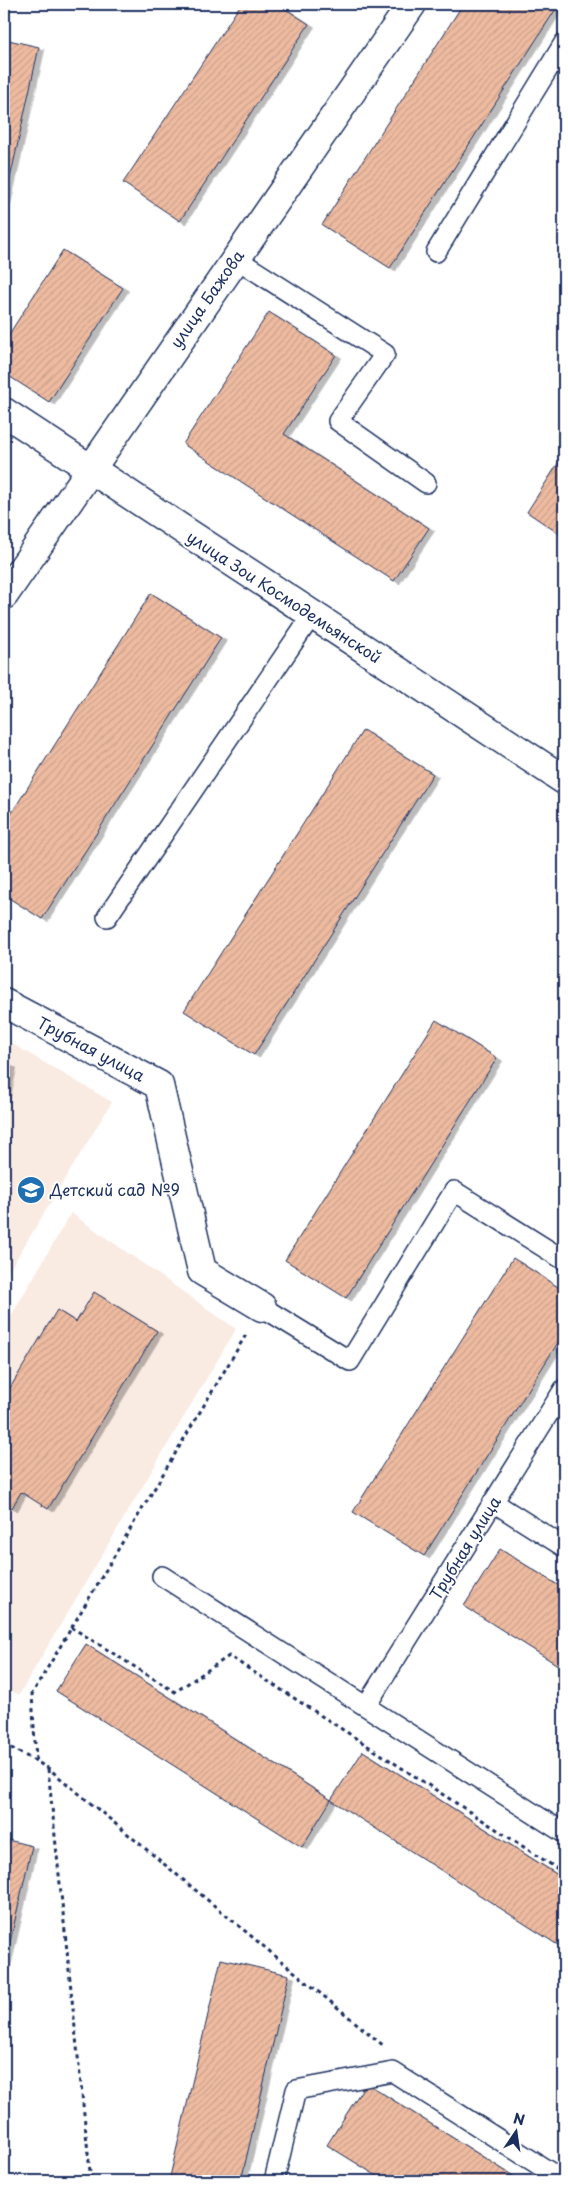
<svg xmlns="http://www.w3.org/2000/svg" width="568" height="2185" font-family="'Playpen Sans',sans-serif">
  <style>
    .built { fill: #faebe2 }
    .building { fill: url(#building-hatch); stroke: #1b2f5e; filter: url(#shadow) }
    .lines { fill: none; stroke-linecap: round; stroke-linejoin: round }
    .lane-casing { stroke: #1b2f5e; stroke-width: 22 }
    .street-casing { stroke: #1b2f5e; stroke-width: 31 }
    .path { stroke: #1b2f5e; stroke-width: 3; stroke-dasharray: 4 4; stroke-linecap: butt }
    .lane { stroke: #fff; stroke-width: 19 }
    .street { stroke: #fff; stroke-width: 28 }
    .labels { text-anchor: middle; stroke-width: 4; stroke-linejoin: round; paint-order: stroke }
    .street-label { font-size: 16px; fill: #1b2f5e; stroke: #fff }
    .poi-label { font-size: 16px; fill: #1b2f5e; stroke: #fff; text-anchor: start }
  </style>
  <defs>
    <pattern id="building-hatch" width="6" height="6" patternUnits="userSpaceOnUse" patternTransform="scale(1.25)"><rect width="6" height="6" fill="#eebba0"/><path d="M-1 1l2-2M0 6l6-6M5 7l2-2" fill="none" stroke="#cca18c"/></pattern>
    <filter id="shadow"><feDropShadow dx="5.5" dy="3" stdDeviation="0" flood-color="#0004"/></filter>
  </defs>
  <rect width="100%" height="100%" fill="#fff"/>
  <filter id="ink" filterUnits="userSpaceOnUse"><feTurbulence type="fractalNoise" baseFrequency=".02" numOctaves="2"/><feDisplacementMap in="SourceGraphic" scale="10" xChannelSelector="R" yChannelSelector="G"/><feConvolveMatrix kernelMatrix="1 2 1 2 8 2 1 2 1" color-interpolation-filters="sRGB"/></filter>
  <g filter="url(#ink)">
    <!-- built -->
    <g class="built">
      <path d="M 4,1039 L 112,1102 L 4,1279 Z"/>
      <path d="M 71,1213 L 236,1329 L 19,1695 L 4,1687 L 4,1328 Z"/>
    </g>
    <!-- building -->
    <g class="building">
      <path d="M 241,4 L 278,4 L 309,24 L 180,221 L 123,183 Z"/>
      <path d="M 463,4 L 559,4 L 390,268 L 322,225 Z"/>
      <path d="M 4,39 L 39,47 L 4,206 Z"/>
      <path d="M 63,250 L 123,288 L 49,402 L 4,373 L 4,342 Z"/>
      <path d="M 269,312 L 336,355 L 284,434 L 429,528 L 394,581 L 183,444 Z"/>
      <path d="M 564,454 L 564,537 L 527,512 Z"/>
      <path d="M 151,593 L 221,638 L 42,919 L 4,895 L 4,825 Z"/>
      <path d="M 363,730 L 433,774 L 254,1055 L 184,1011 Z"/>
      <path d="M 436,1020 L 497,1058 L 346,1298 L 285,1260 Z"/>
      <path d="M 4,1063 L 11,1065 L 4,1098 Z"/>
      <path d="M 513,1258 L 564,1291 L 564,1333 L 424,1556 L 353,1512 Z"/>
      <path d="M 94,1292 L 157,1331 L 48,1509 L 21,1492 L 12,1508 L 4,1503 L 4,1398 L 57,1310 L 76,1322 Z"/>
      <path d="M 500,1549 L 564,1589 L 564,1669 L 464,1606 Z"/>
      <path d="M 86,1644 L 331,1800 L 302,1847 L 56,1691 Z"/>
      <path d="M 363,1751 L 564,1879 L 564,1949 L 331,1800 Z"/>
      <path d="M 4,1839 L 32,1846 L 4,1968 Z"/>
      <path d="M 221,1959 L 289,1975 L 241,2181 L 169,2181 Z"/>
      <path d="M 366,2083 L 521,2181 L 385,2181 L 327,2145 Z"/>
    </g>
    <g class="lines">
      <defs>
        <g id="lane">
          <path d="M 436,252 L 564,43"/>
          <path d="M 235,258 L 385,354 L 338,421 L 426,483"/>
          <path d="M 107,917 L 312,615"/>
          <path d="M 262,1307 L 350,1361 L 454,1191 L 564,1260"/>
          <path d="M 493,1502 L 564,1547"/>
          <path d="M 162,1576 L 564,1833"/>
          <path d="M 366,1706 L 564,1389"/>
          <path d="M 274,2181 L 296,2090 L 393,2072 L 564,2181"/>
        </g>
        <g id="street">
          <path d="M 4,412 L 564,780"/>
          <path d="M 4,595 L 412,4"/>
          <path d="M 4,1003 L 159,1085 L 202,1271 L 262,1307"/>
        </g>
      </defs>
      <!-- lane casing -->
      <use href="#lane" class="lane-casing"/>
      <!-- street casing -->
      <use href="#street" class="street-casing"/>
      <!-- path -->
      <g class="path">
        <path d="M 71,1627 L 175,1692 L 229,1656 L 564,1873"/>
        <path d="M 4,1744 L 48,1768 L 384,2046"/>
        <path d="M 36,1760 L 32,1694 L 247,1333"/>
        <path d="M 48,1769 L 91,2181"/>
      </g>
      <!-- lane -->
      <use href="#lane" class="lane"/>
      <!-- street -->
      <use href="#street" class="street"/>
    </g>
  </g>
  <!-- icons -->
  <defs>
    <symbol id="school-disc" viewBox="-11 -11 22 22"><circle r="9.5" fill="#1f6fb2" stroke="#fff"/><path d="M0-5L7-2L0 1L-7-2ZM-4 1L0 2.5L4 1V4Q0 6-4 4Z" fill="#fff"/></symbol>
  </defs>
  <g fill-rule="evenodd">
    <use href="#school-disc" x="15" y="1174" width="32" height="32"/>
  </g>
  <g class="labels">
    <!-- street labels -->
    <g class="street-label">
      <text transform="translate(207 299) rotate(-55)" y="6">улица Бажова</text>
      <text transform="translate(284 597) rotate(33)" y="6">улица Зои Космодемьянской</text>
      <text transform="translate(91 1049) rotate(28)" y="6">Трубная улица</text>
      <text transform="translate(465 1548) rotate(-58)" y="6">Трубная улица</text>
    </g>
    <!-- poi labels -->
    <g class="poi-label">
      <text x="50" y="1196">Детский сад №9</text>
    </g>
  </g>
  <!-- margin -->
  <rect width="568" height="2185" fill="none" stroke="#fff" stroke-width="20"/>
  <rect x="10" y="10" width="548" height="2165" fill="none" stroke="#1b2f5e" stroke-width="2" filter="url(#ink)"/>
  <!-- north arrow -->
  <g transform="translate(516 2132) rotate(13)" stroke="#ffffff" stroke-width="4" paint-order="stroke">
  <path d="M0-4L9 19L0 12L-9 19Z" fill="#1b2f5e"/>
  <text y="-8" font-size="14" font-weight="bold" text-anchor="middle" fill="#1b2f5e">N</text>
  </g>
</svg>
